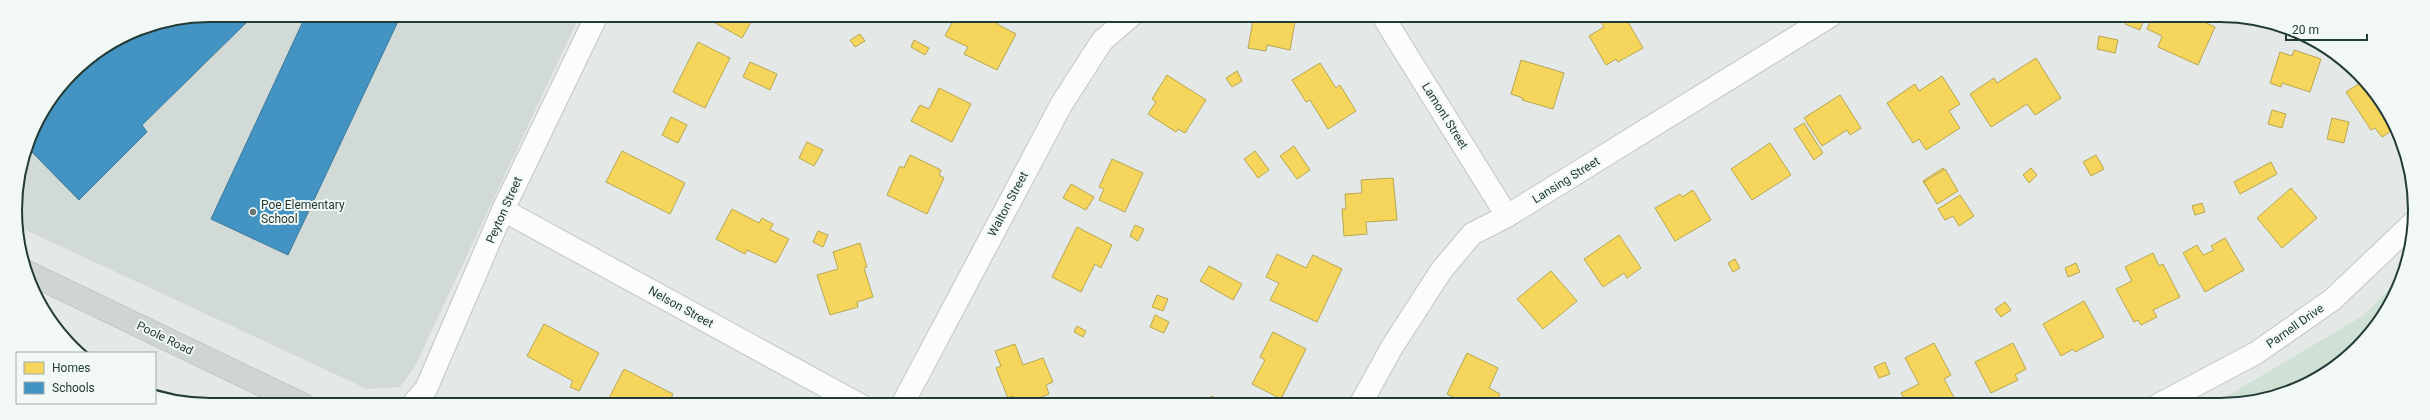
<svg xmlns="http://www.w3.org/2000/svg" width="2430" height="420" font-family="Roboto,sans-serif">
  <style>
    .built { fill: #d2dad7 }
    .green { fill: #cfe1d5 }
    .homes { fill: #f6d55c; stroke: #b7a751 }
    .schools { fill: #4393c3; stroke: #397999 }
    .lines { fill: none; stroke-linecap: round; stroke-linejoin: round }
    .minor-casing { stroke: #c1c6c4; stroke-width: 24 }
    .major-casing { stroke: #bdc5c3; stroke-width: 24 }
    .minor { stroke: #fbfcfb; stroke-width: 22 }
    .major { stroke: #ced5d3; stroke-width: 22 }
    .poi-dot { fill: #677874; stroke: #f2f8f5; stroke-width: 1.5 }
    .labels { text-anchor: middle; stroke-width: 4; stroke-linejoin: round; paint-order: stroke }
    .street-label { font-size: 12px; fill: #233b36; stroke: #f2f8f5 }
    .poi-label { font-size: 12px; fill: #233b36; stroke: #f2f8f5; text-anchor: start }
    .rim { fill: none; stroke: #233b36; stroke-width: 2 }
  </style>
  <rect width="100%" height="100%" fill="#e4e9e7"/>
  <!-- built -->
  <path class="built" d="M 210,15 L 580,15 L 415,366 L 400,387 L 367,389 L 19,227 L 15,197 L 30,135 L 72,72 L 136,30 Z"/>
  <!-- green -->
  <path class="green" d="M 2402,275 L 2400,285 L 2358,348 L 2306,385 L 2233,405 L 2212,405 L 2364,315 Z"/>
  <!-- homes -->
  <g class="homes">
    <path d="M 713,15 L 755,15 L 742,38 L 710,20 Z"/>
    <path d="M 792,15 L 809,15 L 805,22 Z"/>
    <path d="M 956,15 L 1000,15 L 997,24 L 1016,34 L 997,70 L 964,54 L 968,47 L 945,36 Z"/>
    <path d="M 1254,15 L 1296,16 L 1290,50 L 1267,45 L 1266,51 L 1248,48 Z"/>
    <path d="M 1624,15 L 1643,48 L 1618,62 L 1616,59 L 1606,65 L 1589,36 L 1604,27 L 1597,16 Z"/>
    <path d="M 1678,15 L 1692,15 L 1688,21 Z"/>
    <path d="M 2128,15 L 2145,15 L 2140,30 L 2125,24 Z"/>
    <path d="M 2153,15 L 2168,17 L 2175,15 L 2184,20 L 2186,15 L 2189,15 L 2215,27 L 2198,65 L 2158,47 L 2162,36 L 2147,29 Z"/>
    <path d="M 860,34 L 865,41 L 855,47 L 850,40 Z"/>
    <path d="M 2099,36 L 2118,40 L 2115,53 L 2097,49 Z"/>
    <path d="M 914,40 L 929,48 L 925,55 L 911,47 Z"/>
    <path d="M 698,42 L 730,58 L 705,108 L 673,92 Z"/>
    <path d="M 2294,50 L 2321,59 L 2310,92 L 2282,83 L 2281,87 L 2270,83 L 2280,52 L 2292,56 Z"/>
    <path d="M 2036,58 L 2061,98 L 2035,115 L 2027,104 L 1991,127 L 1970,94 L 1994,78 L 1997,83 Z"/>
    <path d="M 1521,60 L 1564,73 L 1553,109 L 1522,100 L 1523,98 L 1511,94 Z"/>
    <path d="M 750,62 L 777,74 L 770,90 L 743,77 Z"/>
    <path d="M 1320,63 L 1336,88 L 1340,85 L 1356,111 L 1328,129 L 1310,100 L 1306,102 L 1292,80 Z"/>
    <path d="M 1237,71 L 1242,81 L 1232,87 L 1226,78 Z"/>
    <path d="M 1167,75 L 1206,100 L 1185,133 L 1178,129 L 1176,132 L 1148,114 L 1156,102 L 1152,99 Z"/>
    <path d="M 1942,76 L 1960,104 L 1949,111 L 1960,128 L 1926,150 L 1919,139 L 1913,143 L 1887,103 L 1915,84 L 1919,91 Z"/>
    <path d="M 2365,80 L 2394,129 L 2382,137 L 2375,128 L 2371,130 L 2346,92 Z"/>
    <path d="M 939,88 L 971,104 L 952,142 L 911,121 L 920,105 L 929,109 Z"/>
    <path d="M 1840,95 L 1861,128 L 1850,135 L 1847,130 L 1822,146 L 1804,118 Z"/>
    <path d="M 2272,110 L 2286,114 L 2282,128 L 2268,124 Z"/>
    <path d="M 671,117 L 687,125 L 678,143 L 662,135 Z"/>
    <path d="M 2332,118 L 2349,122 L 2344,143 L 2327,139 Z"/>
    <path d="M 1804,123 L 1823,153 L 1814,160 L 1794,129 Z"/>
    <path d="M 807,142 L 823,150 L 814,166 L 799,158 Z"/>
    <path d="M 1770,143 L 1791,175 L 1752,200 L 1731,169 Z"/>
    <path d="M 1294,146 L 1310,170 L 1297,179 L 1280,156 Z"/>
    <path d="M 622,151 L 685,183 L 670,214 L 606,182 Z"/>
    <path d="M 1255,151 L 1269,170 L 1258,178 L 1244,159 Z"/>
    <path d="M 910,155 L 941,170 L 939,175 L 944,178 L 927,214 L 887,195 L 900,166 L 904,168 Z"/>
    <path d="M 2096,155 L 2104,169 L 2091,176 L 2083,162 Z"/>
    <path d="M 1112,159 L 1143,173 L 1125,212 L 1099,200 L 1104,189 L 1099,187 Z"/>
    <path d="M 2271,162 L 2277,174 L 2240,194 L 2234,182 Z"/>
    <path d="M 1943,168 L 1955,188 L 1935,200 L 1923,181 Z"/>
    <path d="M 2031,168 L 2037,175 L 2029,183 L 2023,175 Z"/>
    <path d="M 1945,169 L 1958,191 L 1937,204 L 1924,182 Z"/>
    <path d="M 1393,178 L 1397,220 L 1366,222 L 1367,234 L 1344,236 L 1342,209 L 1346,209 L 1345,194 L 1362,193 L 1361,180 Z"/>
    <path d="M 1071,184 L 1094,197 L 1086,210 L 1063,198 Z"/>
    <path d="M 2291,188 L 2317,218 L 2282,248 L 2257,218 Z"/>
    <path d="M 1693,190 L 1711,220 L 1675,241 L 1655,208 L 1680,194 L 1682,197 Z"/>
    <path d="M 1960,195 L 1974,216 L 1959,226 L 1953,216 L 1945,220 L 1938,209 Z"/>
    <path d="M 2202,203 L 2205,212 L 2195,215 L 2192,206 Z"/>
    <path d="M 732,209 L 759,223 L 762,218 L 773,224 L 770,230 L 789,239 L 776,263 L 747,250 L 745,254 L 716,239 Z"/>
    <path d="M 1135,225 L 1144,229 L 1138,241 L 1130,236 Z"/>
    <path d="M 1077,227 L 1112,245 L 1101,268 L 1095,264 L 1081,292 L 1052,277 Z"/>
    <path d="M 818,231 L 828,235 L 823,247 L 813,242 Z"/>
    <path d="M 1619,235 L 1641,268 L 1627,278 L 1624,273 L 1603,287 L 1584,259 Z"/>
    <path d="M 2225,238 L 2244,270 L 2205,292 L 2183,253 L 2197,245 L 2203,255 L 2214,250 L 2211,246 Z"/>
    <path d="M 860,243 L 867,267 L 864,268 L 873,297 L 857,302 L 858,307 L 830,315 L 817,275 L 838,269 L 833,252 Z"/>
    <path d="M 2153,253 L 2159,266 L 2163,264 L 2180,297 L 2153,310 L 2157,317 L 2141,325 L 2138,320 L 2134,322 L 2116,289 L 2132,281 L 2125,267 Z"/>
    <path d="M 1277,254 L 1306,268 L 1313,255 L 1342,269 L 1317,322 L 1270,300 L 1279,283 L 1266,277 Z"/>
    <path d="M 1735,259 L 1740,268 L 1733,272 L 1728,263 Z"/>
    <path d="M 2076,263 L 2080,272 L 2068,277 L 2065,268 Z"/>
    <path d="M 1209,266 L 1242,284 L 1233,300 L 1200,281 Z"/>
    <path d="M 1551,271 L 1577,301 L 1543,329 L 1517,299 Z"/>
    <path d="M 1157,295 L 1168,299 L 1163,311 L 1152,307 Z"/>
    <path d="M 2084,301 L 2104,337 L 2075,352 L 2073,349 L 2061,356 L 2043,324 Z"/>
    <path d="M 2005,302 L 2011,310 L 2001,317 L 1995,309 Z"/>
    <path d="M 1155,315 L 1169,322 L 1164,333 L 1150,327 Z"/>
    <path d="M 544,324 L 599,353 L 579,391 L 570,387 L 573,381 L 527,356 Z"/>
    <path d="M 1077,326 L 1086,331 L 1083,337 L 1074,332 Z"/>
    <path d="M 1273,332 L 1306,349 L 1281,399 L 1252,384 L 1265,360 L 1260,357 Z"/>
    <path d="M 1934,343 L 1951,375 L 1944,379 L 1958,405 L 1908,405 L 1901,393 L 1919,384 L 1905,358 Z"/>
    <path d="M 2013,343 L 2026,369 L 2015,375 L 2018,380 L 1991,393 L 1975,362 Z"/>
    <path d="M 1015,344 L 1023,365 L 1043,358 L 1053,382 L 1046,385 L 1049,394 L 1023,405 L 1015,405 L 1013,396 L 1008,398 L 996,368 L 1001,366 L 995,351 Z"/>
    <path d="M 1467,353 L 1498,368 L 1489,388 L 1500,394 L 1495,405 L 1485,403 L 1484,405 L 1468,405 L 1447,394 Z"/>
    <path d="M 1885,362 L 1890,374 L 1879,378 L 1874,367 Z"/>
    <path d="M 624,369 L 673,394 L 668,405 L 612,405 L 607,402 Z"/>
    <path d="M 1211,396 L 1225,402 L 1224,405 L 1206,405 Z"/>
  </g>
  <!-- schools -->
  <g class="schools">
    <path d="M 210,15 L 254,15 L 142,125 L 147,132 L 79,200 L 27,147 L 30,135 L 72,72 L 136,30 Z"/>
    <path d="M 306,15 L 401,15 L 288,255 L 211,219 Z"/>
  </g>
  <g class="lines">
    <defs>
      <g id="minor">
        <path d="M 1382,15 L 1507,216"/>
        <path d="M 503,210 L 860,405"/>
        <path d="M 412,405 L 426,389 L 503,210 L 597,15"/>
        <path d="M 902,405 L 1061,105 L 1102,41 L 1132,15"/>
        <path d="M 1360,405 L 1392,347 L 1441,271 L 1472,234 L 1507,216 L 1832,15"/>
        <path d="M 2158,405 L 2256,353 L 2332,300 L 2414,222"/>
      </g>
      <path id="major" d="M 25,271 L 304,405"/>
    </defs>
    <!-- minor casing -->
    <use href="#minor" class="minor-casing"/>
    <!-- major casing -->
    <use href="#major" class="major-casing"/>
    <!-- minor -->
    <use href="#minor" class="minor"/>
    <!-- major -->
    <use href="#major" class="major"/>
  </g>
  <!-- markers -->
  <circle class="poi-dot" cx="253" cy="212" r="4"/>
  <g class="labels">
    <!-- street labels -->
    <g class="street-label">
      <text transform="translate(1445 116) rotate(58)" y="4">Lamont Street</text>
      <text transform="translate(1566 180) rotate(-32)" y="4">Lansing Street</text>
      <text transform="translate(1008 204) rotate(-62)" y="4">Walton Street</text>
      <text transform="translate(504 210) rotate(-66)" y="4">Peyton Street</text>
      <text transform="translate(681 307) rotate(29)" y="4">Nelson Street</text>
      <text transform="translate(2295 326) rotate(-35)" y="4">Parnell Drive</text>
      <text transform="translate(165 338) rotate(26)" y="4">Poole Road</text>
    </g>
    <!-- poi labels -->
    <g class="poi-label">
      <text x="261" y="209">Poe Elementary<tspan x="261" dy="14">School</tspan></text>
    </g>
  </g>
  <!-- crop -->
  <path d="M0 0H2430V420H0ZM210 22H2220A188 188 0 0 1 2408 210V210A188 188 0 0 1 2220 398H210A188 188 0 0 1 22 210V210A188 188 0 0 1 210 22Z" fill="#f2f8f5" fill-rule="evenodd"/>
  <path class="rim" d="M210 22H2220A188 188 0 0 1 2408 210V210A188 188 0 0 1 2220 398H210A188 188 0 0 1 22 210V210A188 188 0 0 1 210 22Z"/>
  <!-- legend -->
  <rect x="16" y="352" width="140" height="52" fill="#f2f8f5" stroke="#9faca9"/>
  <rect x="24" y="362" width="20" height="12" fill="#f6d55c" stroke="#9faca9"/>
  <text x="52" y="372" font-size="12" fill="#233b36">Homes</text>
  <rect x="24" y="382" width="20" height="12" fill="#4393c3" stroke="#9faca9"/>
  <text x="52" y="392" font-size="12" fill="#233b36">Schools</text>
  <!-- scale -->
  <path d="M2286 34v6h81v-6" fill="none" stroke="#233b36" stroke-width="2"/>
  <text x="2292" y="34" font-size="12" fill="#233b36" stroke="#f2f8f5" stroke-width="3" paint-order="stroke">20 m</text>
</svg>
